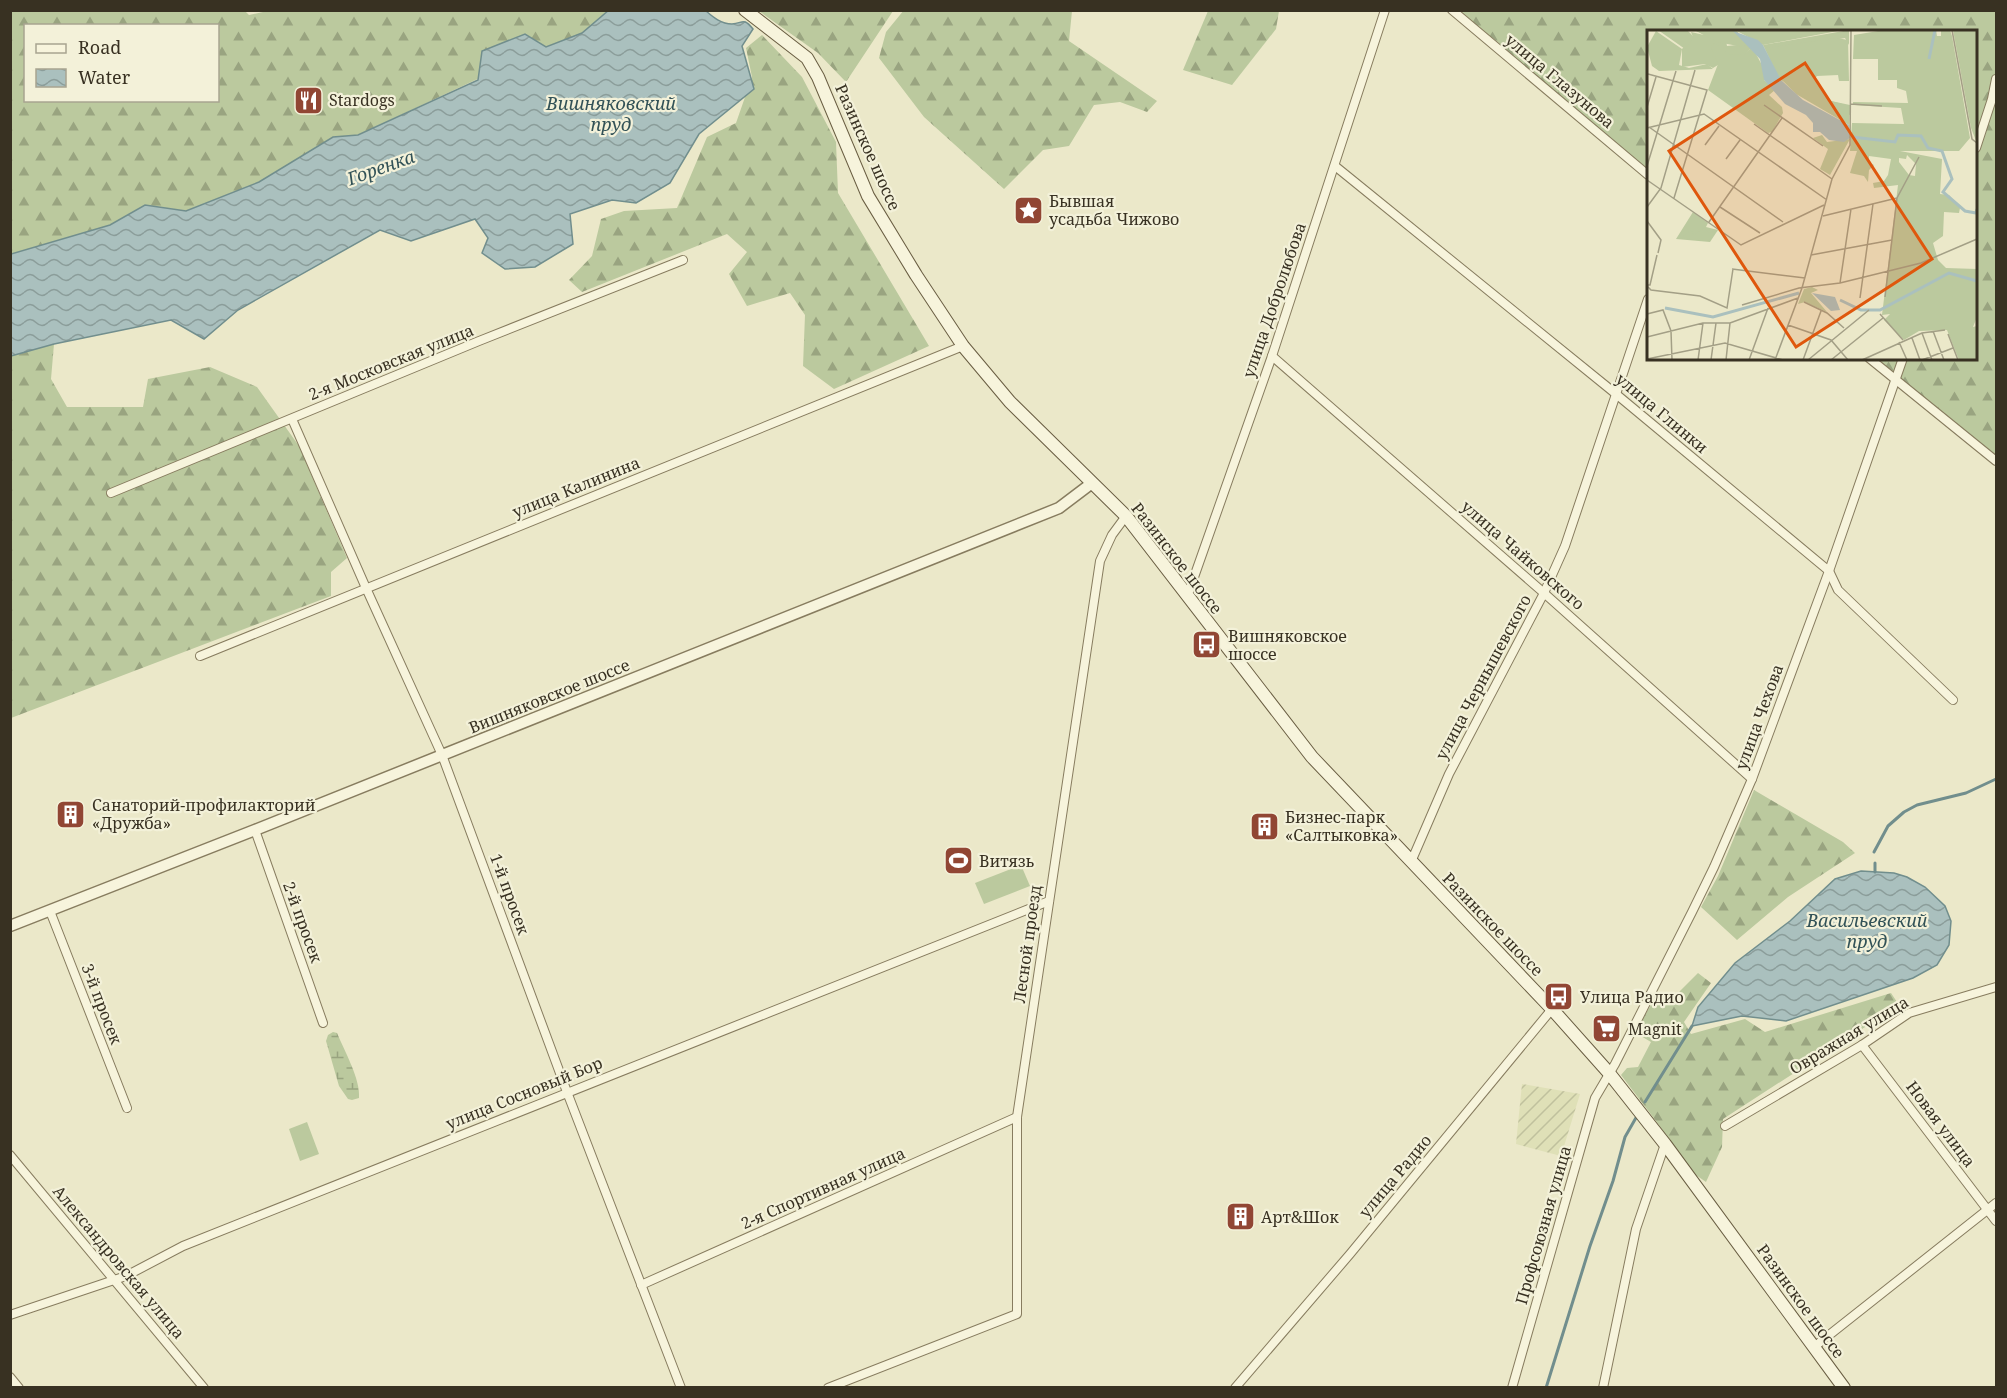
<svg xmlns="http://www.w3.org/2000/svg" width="2007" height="1398" font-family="'Noto Serif',serif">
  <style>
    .farmland { fill: url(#farmland-furrows) }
    .green { fill: #bbc99e }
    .forest { fill: url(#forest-firs); fill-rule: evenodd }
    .wetland { fill: url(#wetland-marsh) }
    .water { fill: url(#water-waves); stroke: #718e8d; stroke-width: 1.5 }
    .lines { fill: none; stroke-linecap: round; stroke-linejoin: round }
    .stream { stroke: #718e8d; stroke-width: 3 }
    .minor-casing { stroke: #877c5f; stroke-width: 10 }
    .tertiary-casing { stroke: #877c5f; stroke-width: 13 }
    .secondary-casing { stroke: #695d42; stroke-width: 14 }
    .minor { stroke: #f7f4dc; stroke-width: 8 }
    .tertiary { stroke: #f7f4dc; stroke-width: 10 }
    .secondary { stroke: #f7f4dc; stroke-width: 12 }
    .labels { text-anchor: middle; stroke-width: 4.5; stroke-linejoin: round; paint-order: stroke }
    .street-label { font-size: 16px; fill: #383122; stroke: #f3f1d9 }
    .poi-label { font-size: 16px; fill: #383122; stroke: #f3f1d9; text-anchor: start }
    .water-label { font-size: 18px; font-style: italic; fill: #325257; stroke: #f3f1d9 }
    .inset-river { fill: none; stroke: #aac0be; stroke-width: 3 }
    .inset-road { fill: none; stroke: #a39f86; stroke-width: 1.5 }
    .view { fill: #df570d; fill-opacity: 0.15; stroke: #df570d; stroke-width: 3 }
    .inset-edge { fill: none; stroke: #383122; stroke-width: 3 }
  </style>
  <defs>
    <pattern id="farmland-furrows" width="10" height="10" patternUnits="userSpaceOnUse" patternTransform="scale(1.5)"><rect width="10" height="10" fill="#dfe0b7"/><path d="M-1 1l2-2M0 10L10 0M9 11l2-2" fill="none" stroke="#c0c19d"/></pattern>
    <pattern id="forest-firs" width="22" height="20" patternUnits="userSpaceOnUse" patternTransform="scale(1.5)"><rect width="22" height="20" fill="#bbc99e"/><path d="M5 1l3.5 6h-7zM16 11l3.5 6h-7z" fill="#99a480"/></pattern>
    <pattern id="wetland-marsh" width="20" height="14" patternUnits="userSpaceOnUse" patternTransform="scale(1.5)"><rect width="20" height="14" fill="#bbc99e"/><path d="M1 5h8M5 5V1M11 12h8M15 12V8" fill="none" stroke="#99a480"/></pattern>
    <pattern id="water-waves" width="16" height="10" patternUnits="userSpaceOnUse" patternTransform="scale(1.5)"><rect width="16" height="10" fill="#aac0be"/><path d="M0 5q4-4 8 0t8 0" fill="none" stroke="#8b9d9a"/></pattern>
  </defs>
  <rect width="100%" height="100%" fill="#ebe8c9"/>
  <!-- farmland -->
  <path class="farmland" d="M 1522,1084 L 1580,1094 L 1561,1156 L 1516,1144 Z"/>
  <!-- green -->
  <g class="green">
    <path d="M 1021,865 L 1030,886 L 984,904 L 975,883 Z"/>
    <path d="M 307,1122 L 319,1154 L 300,1161 L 289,1129 Z"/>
  </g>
  <!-- forest -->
  <g class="forest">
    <path d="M 244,10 L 249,15 L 272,10 L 609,11 L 582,33 L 546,47 L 358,135 L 333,137 L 259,182 L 186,211 L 145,205 L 110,225 L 11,254 L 10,11 ZM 26,26 L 218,26 L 218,100 L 26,100 Z"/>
    <path d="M 904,10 L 1072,11 L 1069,41 L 1157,101 L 1147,112 L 1120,102 L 1094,105 L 1069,146 L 1043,150 L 1004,189 L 924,117 L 879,58 L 886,32 Z"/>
    <path d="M 759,11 L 893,11 L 846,82 L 818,53 Z"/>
    <path d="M 1208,11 L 1279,11 L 1276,29 L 1232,85 L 1183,70 Z"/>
    <path d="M 1452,11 L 1996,11 L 1996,460 L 1872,359 L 1976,358 L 1976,32 L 1648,32 L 1648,173 L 1494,39 Z"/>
    <path d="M 762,35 L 802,77 L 836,142 L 838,193 L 929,346 L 834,389 L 803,366 L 805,315 L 790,293 L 747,306 L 729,274 L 747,252 L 727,234 L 582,292 L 569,280 L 592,256 L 601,219 L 624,211 L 677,208 L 707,137 L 736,123 L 752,77 L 746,48 Z"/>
    <path d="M 54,344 L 51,379 L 67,407 L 143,407 L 148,379 L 210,367 L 257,387 L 299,446 L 347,558 L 331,572 L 331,596 L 11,718 L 11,356 Z"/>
    <path d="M 1754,790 L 1843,842 L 1855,853 L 1788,897 L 1737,940 L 1701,907 L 1718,876 Z"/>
    <path d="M 1698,973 L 1711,983 L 1684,1022 L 1691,1034 L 1745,1019 L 1765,1032 L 1891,993 L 1899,1005 L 1723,1119 L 1722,1147 L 1706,1182 L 1693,1173 L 1656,1121 L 1621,1075 L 1627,1068 L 1638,1067 L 1651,1042 L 1634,1032 L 1653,1002 L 1676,995 Z"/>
  </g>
  <!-- wetland -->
  <path class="wetland" d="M 333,1032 L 337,1033 C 344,1050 361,1080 359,1098 L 352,1100 L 348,1099 L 339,1086 L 326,1041 L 328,1035 Z"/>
  <!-- water -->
  <g class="water">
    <path d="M 609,10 L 706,11 C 713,17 721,24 732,24 C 744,23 743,17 753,29 L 742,46 L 754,89 L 699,134 L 670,183 L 636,203 L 612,200 L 570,214 L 573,244 L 535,267 L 505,269 L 482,253 L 488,238 L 475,219 L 411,241 L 380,230 L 238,310 L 204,339 L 171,320 L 54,344 L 11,356 L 11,254 L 110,225 L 145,205 L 186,211 L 259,182 L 333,137 L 358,135 L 478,80 L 482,51 L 525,34 L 546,47 L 582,33 Z"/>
    <path d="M 1861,871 L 1894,873 L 1907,877 L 1925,887 L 1945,906 L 1951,921 L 1949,945 L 1937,965 L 1913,978 L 1786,1021 L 1742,1016 L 1692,1026 L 1698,1007 L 1735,963 L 1790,921 L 1835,879 Z"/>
  </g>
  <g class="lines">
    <!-- stream -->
    <g class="stream">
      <path d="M 1874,852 L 1888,826 L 1904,812 L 1917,805 L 1966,793 L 1996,779"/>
      <path d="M 1875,863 L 1875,872"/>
      <path d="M 1645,1102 L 1692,1026"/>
      <path d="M 1546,1388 L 1590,1246 L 1613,1181 L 1625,1137 L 1637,1116"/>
    </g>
    <defs>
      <g id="minor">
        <path d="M 1452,10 L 1648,175"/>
        <path d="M 1976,148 L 1992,99 L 1996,79"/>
        <path d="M 1335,166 L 1616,394 L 1829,571 L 1838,590 L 1953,700"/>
        <path d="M 1272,356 L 1544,593 L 1752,779"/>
        <path d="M 1869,358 L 1996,461"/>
        <path d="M 292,419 L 366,588 L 442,755 L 567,1092 L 681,1388"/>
        <path d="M 111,493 L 479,341 L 683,260"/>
        <path d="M 1187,597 L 1272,356 L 1385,10"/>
        <path d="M 200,656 L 963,346"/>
        <path d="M 255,830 L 323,1023"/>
        <path d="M 1411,862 L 1449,774 L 1544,593 L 1565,546 L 1648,299"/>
        <path d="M 50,911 L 127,1108"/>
        <path d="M 1862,1045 L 1996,1221"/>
        <path d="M 1725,1126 L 1862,1045 L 1909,1013 L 1996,987"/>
        <path d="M 10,1155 L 204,1388"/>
        <path d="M 641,1285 L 1017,1117"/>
        <path d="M 10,1315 L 126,1276 L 183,1246 L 1049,901"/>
        <path d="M 1814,1347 L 1996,1203"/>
        <path d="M 10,1377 L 19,1388"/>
        <path d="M 828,1388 L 1017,1314 L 1017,1117 L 1100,561 L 1112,535 L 1126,516"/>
        <path d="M 1235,1388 L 1350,1254 L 1552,1009"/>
        <path d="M 1512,1388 L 1595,1098 L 1615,1064 L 1692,912 L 1714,867 L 1752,779 L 1829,571 L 1903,358"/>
        <path d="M 1603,1388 L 1636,1229 L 1665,1144"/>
      </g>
      <path id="tertiary" d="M 10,926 L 255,830 L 1059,508 L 1092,483"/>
      <path id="secondary" d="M 745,10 L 807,58 L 818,77 L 868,196 L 916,275 L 963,346 L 1010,402 L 1126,516 L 1312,757 L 1552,1009 L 1609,1073 L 1665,1144 L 1844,1388"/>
    </defs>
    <!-- minor casing -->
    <use href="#minor" class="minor-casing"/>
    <!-- tertiary casing -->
    <use href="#tertiary" class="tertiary-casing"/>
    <!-- secondary casing -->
    <use href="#secondary" class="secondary-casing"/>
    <!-- minor -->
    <use href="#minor" class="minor"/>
    <!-- tertiary -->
    <use href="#tertiary" class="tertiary"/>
    <!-- secondary -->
    <use href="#secondary" class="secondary"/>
  </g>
  <!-- icons -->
  <defs>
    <symbol id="restaurant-square" viewBox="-11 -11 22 22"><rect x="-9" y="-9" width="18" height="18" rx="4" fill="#914634" stroke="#f3f1d9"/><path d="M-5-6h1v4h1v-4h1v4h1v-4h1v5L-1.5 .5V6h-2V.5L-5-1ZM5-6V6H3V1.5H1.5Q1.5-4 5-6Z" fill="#fff"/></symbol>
    <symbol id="sight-square" viewBox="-11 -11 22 22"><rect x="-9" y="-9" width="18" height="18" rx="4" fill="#914634" stroke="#f3f1d9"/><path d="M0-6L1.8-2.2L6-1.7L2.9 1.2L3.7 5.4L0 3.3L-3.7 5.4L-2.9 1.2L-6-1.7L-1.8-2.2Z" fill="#fff"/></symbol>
    <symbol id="bus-square" viewBox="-11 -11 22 22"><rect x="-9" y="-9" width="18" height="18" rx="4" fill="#914634" stroke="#f3f1d9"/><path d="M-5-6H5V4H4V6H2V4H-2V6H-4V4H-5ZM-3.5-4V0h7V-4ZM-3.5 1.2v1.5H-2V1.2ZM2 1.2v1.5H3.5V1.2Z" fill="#fff"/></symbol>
    <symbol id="building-square" viewBox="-11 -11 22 22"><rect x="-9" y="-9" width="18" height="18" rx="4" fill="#914634" stroke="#f3f1d9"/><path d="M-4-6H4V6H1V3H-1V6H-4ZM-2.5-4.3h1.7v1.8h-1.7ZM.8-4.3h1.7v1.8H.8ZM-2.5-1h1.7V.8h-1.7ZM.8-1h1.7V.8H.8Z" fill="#fff"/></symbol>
    <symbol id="stadium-square" viewBox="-11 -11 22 22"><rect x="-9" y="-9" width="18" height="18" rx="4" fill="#914634" stroke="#f3f1d9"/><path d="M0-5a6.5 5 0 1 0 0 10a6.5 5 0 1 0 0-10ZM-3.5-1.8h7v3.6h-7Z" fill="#fff"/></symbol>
    <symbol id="supermarket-square" viewBox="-11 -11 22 22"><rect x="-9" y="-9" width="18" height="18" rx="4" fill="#914634" stroke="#f3f1d9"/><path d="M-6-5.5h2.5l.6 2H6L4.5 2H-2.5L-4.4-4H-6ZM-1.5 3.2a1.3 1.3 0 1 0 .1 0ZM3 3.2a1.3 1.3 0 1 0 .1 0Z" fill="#fff"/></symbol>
  </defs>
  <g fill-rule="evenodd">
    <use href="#restaurant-square" x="292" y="84" width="33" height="33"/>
    <use href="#sight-square" x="1012" y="194" width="33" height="33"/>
    <use href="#bus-square" x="1190" y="628" width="33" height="33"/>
    <use href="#building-square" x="54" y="798" width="33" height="33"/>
    <use href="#building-square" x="1248" y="810" width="33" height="33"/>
    <use href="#stadium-square" x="942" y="844" width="33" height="33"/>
    <use href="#bus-square" x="1542" y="980" width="33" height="33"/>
    <use href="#supermarket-square" x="1590" y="1012" width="33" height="33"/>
    <use href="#building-square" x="1224" y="1200" width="33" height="33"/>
  </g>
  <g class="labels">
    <!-- street labels -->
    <g class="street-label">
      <text transform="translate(1560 81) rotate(40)" y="6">улица Глазунова</text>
      <text transform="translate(868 147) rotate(66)" y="6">Разинское шоссе</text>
      <text transform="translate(1274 300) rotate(-71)" y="6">улица Добролюбова</text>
      <text transform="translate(391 362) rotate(-22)" y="6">2-я Московская улица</text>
      <text transform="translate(1662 413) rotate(40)" y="6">улица Глинки</text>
      <text transform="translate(576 487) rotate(-22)" y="6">улица Калинина</text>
      <text transform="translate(1523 555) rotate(41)" y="6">улица Чайковского</text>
      <text transform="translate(1177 558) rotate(52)" y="6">Разинское шоссе</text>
      <text transform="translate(1483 677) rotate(-62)" y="6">улица Чернышевского</text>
      <text transform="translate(549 696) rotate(-22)" y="6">Вишняковское шоссе</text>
      <text transform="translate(1759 717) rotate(-70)" y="6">улица Чехова</text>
      <text transform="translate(510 894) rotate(70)" y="6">1-й просек</text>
      <text transform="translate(303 922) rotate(70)" y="6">2-й просек</text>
      <text transform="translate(1493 924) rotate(46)" y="6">Разинское шоссе</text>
      <text transform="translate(1027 944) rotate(-82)" y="6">Лесной проезд</text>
      <text transform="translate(102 1004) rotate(69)" y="6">3-й просек</text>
      <text transform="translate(1849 1035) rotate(-31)" y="6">Овражная улица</text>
      <text transform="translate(524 1093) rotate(-22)" y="6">улица Сосновый Бор</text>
      <text transform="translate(1941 1124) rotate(53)" y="6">Новая улица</text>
      <text transform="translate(1395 1176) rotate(-50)" y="6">улица Радио</text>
      <text transform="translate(823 1188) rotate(-24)" y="6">2-я Спортивная улица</text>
      <text transform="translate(1543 1225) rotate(-74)" y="6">Профсоюзная улица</text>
      <text transform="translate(119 1262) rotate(50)" y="6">Александровская улица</text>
      <text transform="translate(1801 1301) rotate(54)" y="6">Разинское шоссе</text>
    </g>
    <!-- poi labels -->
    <g class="poi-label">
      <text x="329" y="106">Stardogs</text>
      <text x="1049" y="207">Бывшая<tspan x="1049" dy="18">усадьба Чижово</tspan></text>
      <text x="1228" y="642">Вишняковское<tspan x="1228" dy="18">шоссе</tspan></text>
      <text x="92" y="811">Санаторий-профилакторий<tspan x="92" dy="18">«Дружба»</tspan></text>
      <text x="1285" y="823">Бизнес-парк<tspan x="1285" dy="18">«Салтыковка»</tspan></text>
      <text x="979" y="867">Витязь</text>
      <text x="1580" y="1003">Улица Радио</text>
      <text x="1628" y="1035">Magnit</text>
      <text x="1261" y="1223">Арт&amp;Шок</text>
    </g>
    <!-- water labels -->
    <g class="water-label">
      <text x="611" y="110">Вишняковский<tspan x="611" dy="21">пруд</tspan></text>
      <text transform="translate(381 168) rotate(-20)" y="6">Горенка</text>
      <text x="1867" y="927">Васильевский<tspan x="1867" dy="21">пруд</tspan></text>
    </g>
  </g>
  <!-- overview -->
  <g transform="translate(1647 30)">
    <rect width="330" height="330" fill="#ebe8c9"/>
    <path d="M 47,0 L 77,0 L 80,16 L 100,14 L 104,18 L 98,25 L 71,25 L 71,35 L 66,38 L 58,34 L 35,37 L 35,19 L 46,7 L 44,2 L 57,5 ZM 202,0 L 202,15 L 198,8 L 134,19 L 184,71 L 203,76 L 203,85 L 134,50 L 116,15 ZM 46,182 L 61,193 L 59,197 L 71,200 L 63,212 L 29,209 Z" fill="#bbc99e"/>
    <path d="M 11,0 L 40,0 L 47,7 L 38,19 ZM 48,0 L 196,0 L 116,15 L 90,1 L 100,14 L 96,17 L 70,12 ZM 237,0 L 289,0 L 290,6 L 294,6 L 294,0 L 303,0 L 305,6 L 323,108 L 312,121 L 253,121 L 295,129 L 293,164 L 302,165 L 313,178 L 312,183 L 297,182 L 296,206 L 286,213 L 291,230 L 299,238 L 330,239 L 330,287 L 326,297 L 330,296 L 330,330 L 312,330 L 300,300 L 272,301 L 257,310 L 237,290 L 243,284 L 235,285 L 251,155 L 227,158 L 226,153 L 237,151 L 241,145 L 244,129 L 222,126 L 222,133 L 227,135 L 222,140 L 221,152 L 217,146 L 203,143 L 210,121 L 203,121 L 205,93 L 257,94 L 254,78 L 206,75 L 206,72 L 261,73 L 259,61 L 250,58 L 250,50 L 231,50 L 231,29 L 206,29 L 207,5 ZM 260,125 L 269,134 L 268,146 L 262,145 L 252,132 L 252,128 L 259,129 ZM 306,0 L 330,0 L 330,113 L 324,98 ZM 9,1 L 35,19 L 32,35 L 42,38 L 60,34 L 66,39 L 12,41 L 5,36 L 0,17 ZM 190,8 L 201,10 L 202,51 L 192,51 L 191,45 L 170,46 L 167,49 L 184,71 L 203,75 L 202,95 L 149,64 L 130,45 L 118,18 ZM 67,13 L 77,18 L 79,24 L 97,25 L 104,18 L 108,22 L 117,39 L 117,50 L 128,60 L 122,65 L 135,77 L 136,83 L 125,102 L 121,103 L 61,60 L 71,34 L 64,17 ZM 175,105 L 180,112 L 203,109 L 183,145 L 173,139 L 181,119 L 166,108 ZM 57,198 L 62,203 L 69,201 L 62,211 L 34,208 L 44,200 L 47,205 ZM 165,257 L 171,260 L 164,263 L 180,282 L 158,272 L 151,274 L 157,259 Z" fill="#bbc99e" fill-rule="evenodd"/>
    <path d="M 86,1 L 111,10 L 116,15 L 134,50 L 156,70 L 202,95 L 203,108 L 197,112 L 182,110 L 173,102 L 166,102 L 166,93 L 159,85 L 138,74 L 117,50 L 113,29 ZM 165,263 L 188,267 L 193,280 L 184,281 Z" fill="#aac0be"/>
    <path class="inset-river" d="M 282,29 L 288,0M 205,107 L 248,112 L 251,105 L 274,106 L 281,118 L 295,121 L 305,149 L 296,162 L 318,181 L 329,183 L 330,179M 193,270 L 214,280 L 233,280 L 302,243 L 330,251M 18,278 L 66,287 L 152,263"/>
    <path class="inset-road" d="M 305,0 L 325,109 L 330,113M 1,44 L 60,60 L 27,168M 204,74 L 235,76M 117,75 L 176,116M 0,77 L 9,47M 107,94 L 185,149M 2,97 L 136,192M 0,98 L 57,84 L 180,170M 58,115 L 72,96M 79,129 L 93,110M 0,136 L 29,41M 0,150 L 94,215 L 177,175M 0,177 L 14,158 L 48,40M 73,177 L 113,203M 176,186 L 250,168M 0,191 L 14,210 L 11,223M 62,192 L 135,88M 164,225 L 245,210M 85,239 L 158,248M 193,253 L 204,179M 0,255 L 3,255 L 10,225M 0,256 L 4,260 L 53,266 L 80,278 L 86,239M 238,267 L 250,168 L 272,127M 213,268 L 226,174M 157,272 L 180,283 L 197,298M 95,275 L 152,258 L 193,253 L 274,233 L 330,209M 0,284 L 16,280 L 24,301 L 25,330M 233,284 L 256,310M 141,295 L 184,310 L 201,330M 286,301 L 297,330M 275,303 L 285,330M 301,304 L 311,330M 0,307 L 56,293 L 83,293 L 151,268M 265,308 L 273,330M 252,312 L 260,330M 0,329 L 78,313 L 136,330M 51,330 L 56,293M 64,330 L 69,293M 79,330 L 83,293M 102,330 L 121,278M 128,330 L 155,258 L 185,149 L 203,115 L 204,0M 156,330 L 174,281M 161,330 L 222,280M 184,330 L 236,288M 215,330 L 275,303 L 298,300M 275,330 L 306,318"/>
    <path class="view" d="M 158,33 L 285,229 L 149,317 L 22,121 Z"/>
    <rect width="330" height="330" class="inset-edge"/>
  </g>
  <!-- border -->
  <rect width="2007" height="1398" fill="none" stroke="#383122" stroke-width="24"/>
  <!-- legend -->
  <rect x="24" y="24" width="195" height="78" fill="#f3f1d9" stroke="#a8a490" stroke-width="1.5"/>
  <rect x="36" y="44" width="30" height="9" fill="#f7f4dc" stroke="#a8a490" stroke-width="1.5"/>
  <text x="78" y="54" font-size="18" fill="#383122">Road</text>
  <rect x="36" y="69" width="30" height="18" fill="url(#water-waves)" stroke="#a8a490" stroke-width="1.5"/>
  <text x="78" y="84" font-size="18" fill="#383122">Water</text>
</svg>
